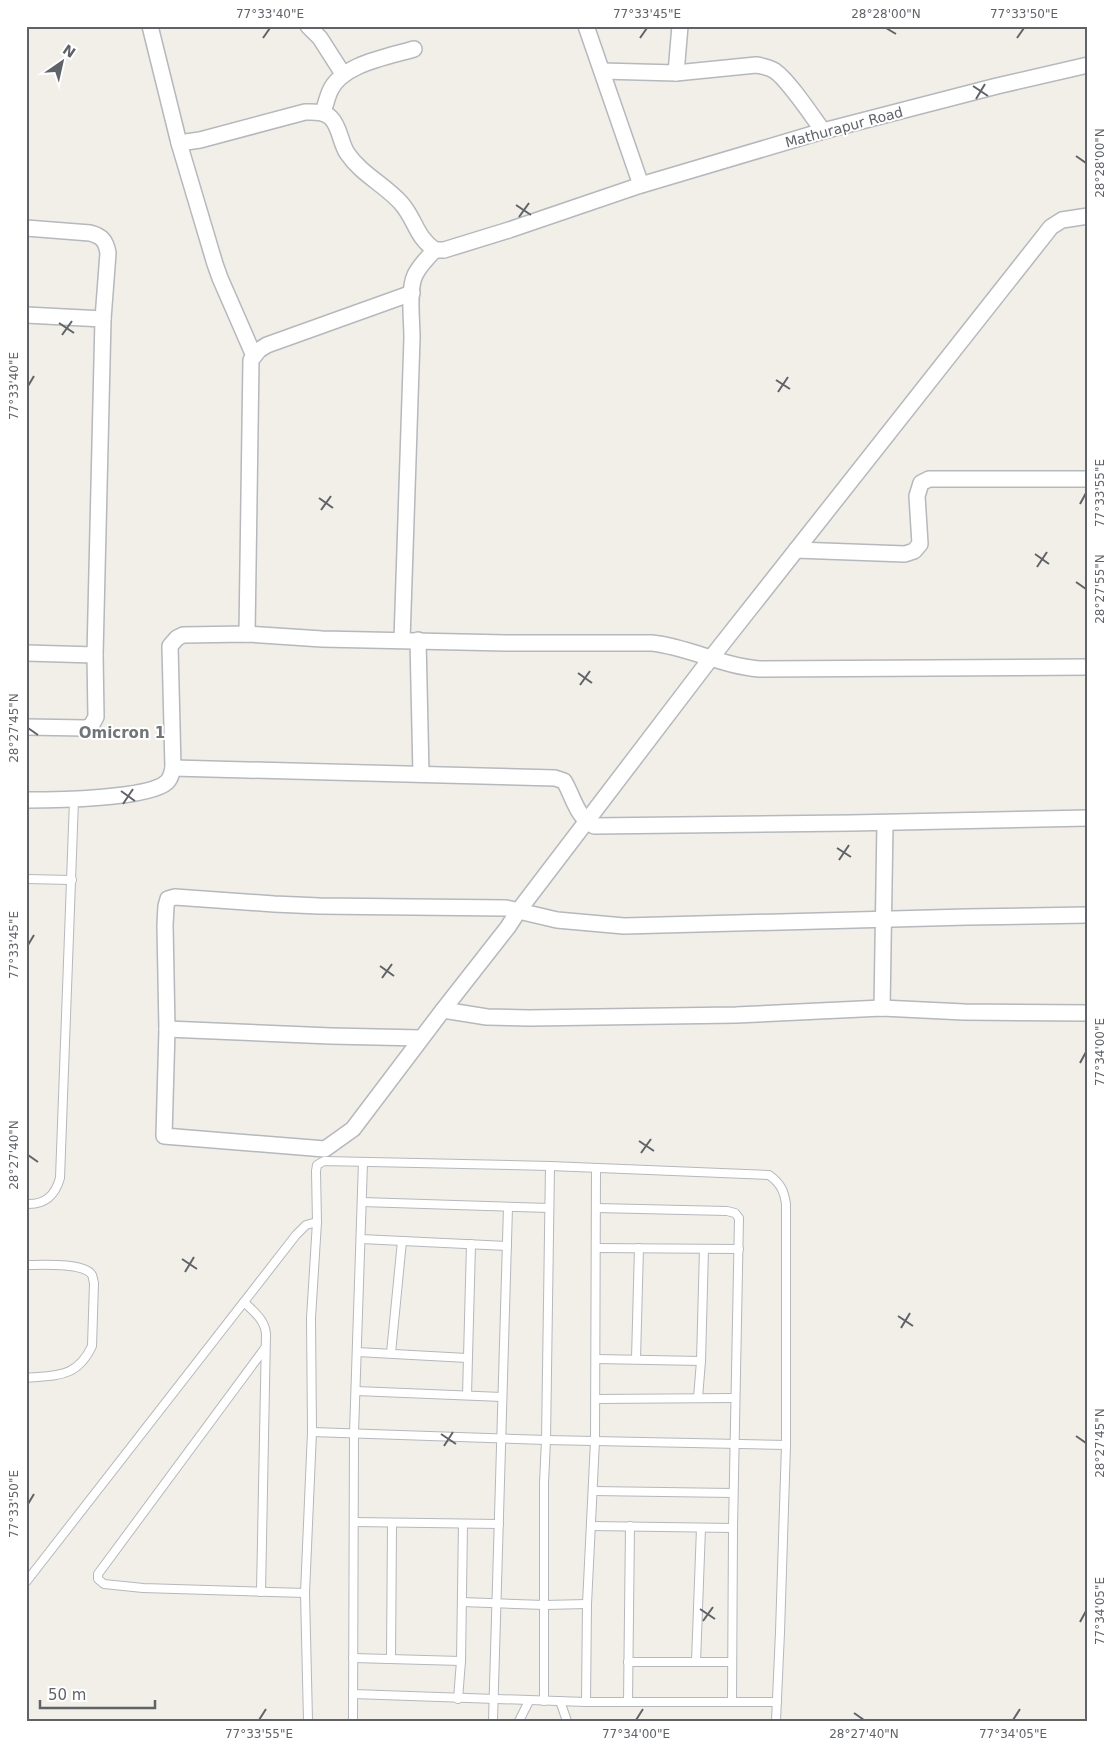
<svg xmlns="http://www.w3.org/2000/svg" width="1114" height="1747" font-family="'DejaVu Sans',sans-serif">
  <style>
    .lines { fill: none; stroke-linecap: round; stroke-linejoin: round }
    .lane-casing { stroke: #b5b8bc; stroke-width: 10 }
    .street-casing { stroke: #b5b8bc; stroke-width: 18 }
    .lane { stroke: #fff; stroke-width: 8 }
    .street { stroke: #fff; stroke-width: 15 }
    .ticks { fill: none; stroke: #5f6368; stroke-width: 2 }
    .labels { text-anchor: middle; stroke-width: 4; stroke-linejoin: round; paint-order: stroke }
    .street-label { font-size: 14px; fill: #5f6368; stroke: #fff }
    .neighbourhood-label { font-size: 15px; font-weight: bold; fill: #70757a; stroke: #fff }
    .neatline { fill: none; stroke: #5f6368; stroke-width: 2 }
    .ticks-label { font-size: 12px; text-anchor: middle; fill: #5f6368 }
  </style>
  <rect width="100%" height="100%" fill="#f1efe8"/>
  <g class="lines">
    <defs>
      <g id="lane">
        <path d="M 26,879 L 72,880"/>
        <path d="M 362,1202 L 549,1208"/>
        <path d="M 26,1204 C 45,1205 55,1196 60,1178 L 74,800"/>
        <path d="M 596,1208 L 727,1211 L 735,1213 L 739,1218 L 733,1528 L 732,1702"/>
        <path d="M 361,1239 L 507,1246"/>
        <path d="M 596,1248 L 739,1249"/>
        <path d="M 26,1265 C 40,1265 84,1262 92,1275 C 93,1277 93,1280 94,1283 L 92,1346 C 77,1378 57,1375 26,1378"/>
        <path d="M 244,1302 C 254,1312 265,1320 266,1334 L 261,1592"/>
        <path d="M 265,1348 L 98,1574 L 98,1579 L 104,1584 L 143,1588 L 305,1593"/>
        <path d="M 357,1352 L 467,1358"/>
        <path d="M 391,1353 L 402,1241"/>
        <path d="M 596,1359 L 701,1361"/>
        <path d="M 636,1359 L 639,1248"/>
        <path d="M 356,1391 L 502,1397"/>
        <path d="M 467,1395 L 471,1244"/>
        <path d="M 698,1398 L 701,1361 L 704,1249"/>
        <path d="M 596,1399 L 735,1398"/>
        <path d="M 312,1432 L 546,1440 L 786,1445"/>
        <path d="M 593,1491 L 733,1493"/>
        <path d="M 354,1522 L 499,1524"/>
        <path d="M 591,1526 L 733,1528"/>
        <path d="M 26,1582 L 296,1235 L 306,1225 L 317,1222"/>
        <path d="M 462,1602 L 544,1605 L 587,1604"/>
        <path d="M 353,1658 L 461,1661"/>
        <path d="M 391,1659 L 392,1523"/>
        <path d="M 628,1662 L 732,1662"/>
        <path d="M 696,1662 L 701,1528"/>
        <path d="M 353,1694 L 586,1702 L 777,1702"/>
        <path d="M 458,1699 L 461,1661 L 463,1524"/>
        <path d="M 544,1701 L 544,1483 L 546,1440 L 550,1166"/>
        <path d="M 560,1701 L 567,1721"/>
        <path d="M 586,1702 L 587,1604 L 595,1441 L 596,1168"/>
        <path d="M 628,1702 L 630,1526"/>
        <path d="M 308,1721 L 305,1593 L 312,1432 L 311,1318 L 317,1222 L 316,1171 L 317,1165 L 324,1161 L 550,1166 L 769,1175 C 780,1183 784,1190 786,1204 L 786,1445 L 780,1632 L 776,1721"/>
        <path d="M 353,1721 L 354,1433 L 363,1162"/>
        <path d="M 493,1721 L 508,1207"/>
        <path d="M 519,1721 L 529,1701"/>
      </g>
      <g id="street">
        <path d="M 150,26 L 179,143 L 215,264 L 220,278 L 254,356"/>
        <path d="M 308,26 L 320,38 L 343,74"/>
        <path d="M 586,26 L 641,185"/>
        <path d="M 602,71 L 676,73 L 756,65 C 763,66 769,67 775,71 C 789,81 812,116 823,131"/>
        <path d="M 676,73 L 680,26"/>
        <path d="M 323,113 C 325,106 327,98 330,91 C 342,64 387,57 414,49"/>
        <path d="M 179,143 L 200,140 L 305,112 C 314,112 324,111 331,118 C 340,127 340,142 347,153 C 361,174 385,185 401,203 C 416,220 415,236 435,250 L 444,250 L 509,230 L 641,185 L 823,131 L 997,86 L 1088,65"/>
        <path d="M 1088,216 L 1062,220 L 1051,227 L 711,658 L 519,910 L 508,927 L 443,1010 L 353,1129 L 325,1149 L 164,1136 L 167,1029 L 165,925 L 166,906 L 168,899 L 175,897 L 274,904 L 319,906 L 506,908 L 557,920 L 624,926 L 967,917 L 1088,915"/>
        <path d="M 26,228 L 90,233 C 102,236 106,241 108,253 L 103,319 L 95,655 L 96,717 L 91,726 L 85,728 L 26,727"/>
        <path d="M 26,315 L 103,319"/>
        <path d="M 796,550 L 905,554 L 914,551 L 920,544 L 917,496 L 921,483 L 929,479 L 1088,479"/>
        <path d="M 247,634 L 251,360 L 259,350 L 267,345 L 412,293"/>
        <path d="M 402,640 L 412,338 C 412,320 408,290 415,275 C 420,265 428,257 435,250"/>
        <path d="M 418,640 L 421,774"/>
        <path d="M 26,653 L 95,655"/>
        <path d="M 173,768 L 555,778 L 564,781 C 574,798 576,816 594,826 L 851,823 L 1088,818"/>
        <path d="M 26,800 C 53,800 149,799 167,782 C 171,778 172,773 173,768 L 170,646 L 177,638 L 183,635 L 247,634 L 322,639 L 506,643 L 652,643 C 689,647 722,666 759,669 L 1088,667"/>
        <path d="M 882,1008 L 885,823"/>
        <path d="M 443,1010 L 487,1017 L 529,1018 L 736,1015 L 882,1008 L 964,1012 L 1088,1013"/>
        <path d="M 167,1029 L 331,1036 L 421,1038"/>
      </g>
    </defs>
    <!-- lane casing -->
    <use href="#lane" class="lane-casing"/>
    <!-- street casing -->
    <use href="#street" class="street-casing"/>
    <!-- lane -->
    <use href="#lane" class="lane"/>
    <!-- street -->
    <use href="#street" class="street"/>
  </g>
  <!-- ticks -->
  <path class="ticks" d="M 886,28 L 896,34M 263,38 L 270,28M 640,38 L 647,28M 1017,38 L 1024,28M 973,86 L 988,96M 976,99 L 985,84M 1076,156 L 1086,163M 516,205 L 531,215M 519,217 L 529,203M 59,323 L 74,333M 62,335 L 72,321M 776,380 L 790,389M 28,386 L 34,376M 778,392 L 788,377M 319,498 L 333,508M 1080,504 L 1086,493M 321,510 L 331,496M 1035,554 L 1049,564M 1037,567 L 1047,552M 1076,582 L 1086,589M 578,673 L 592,683M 580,685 L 590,671M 28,728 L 38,735M 121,791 L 135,801M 123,804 L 133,789M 837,848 L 851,857M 839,860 L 849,845M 28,945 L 34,935M 380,966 L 394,976M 382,978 L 392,964M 1080,1063 L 1086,1052M 639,1141 L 654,1151M 641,1153 L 651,1139M 28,1155 L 38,1162M 182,1259 L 197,1269M 185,1272 L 194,1257M 898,1316 L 913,1326M 901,1328 L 910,1313M 441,1434 L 456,1444M 1076,1436 L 1086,1443M 444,1446 L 453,1432M 28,1504 L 34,1494M 700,1609 L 715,1619M 703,1621 L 713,1607M 1080,1622 L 1086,1611M 854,1713 L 864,1720M 259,1720 L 266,1709M 636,1720 L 643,1709M 1013,1720 L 1020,1709"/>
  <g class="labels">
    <!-- street labels -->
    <g class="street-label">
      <text transform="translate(844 127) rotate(-15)" y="5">Mathurapur Road</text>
    </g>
    <!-- neighbourhood labels -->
    <g class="neighbourhood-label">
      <text x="122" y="738">Omicron 1</text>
    </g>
  </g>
  <!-- border -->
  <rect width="1114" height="1747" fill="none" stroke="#ffffff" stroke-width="55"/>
  <!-- north arrow -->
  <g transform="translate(62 62) rotate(34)" stroke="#ffffff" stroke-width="4" paint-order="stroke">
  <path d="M0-4L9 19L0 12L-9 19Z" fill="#5f6368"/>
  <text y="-8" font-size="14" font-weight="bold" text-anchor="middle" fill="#5f6368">N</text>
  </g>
  <!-- scale -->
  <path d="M40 1700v8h115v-8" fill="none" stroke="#5f6368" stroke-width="2.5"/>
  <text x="48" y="1700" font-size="15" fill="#5f6368" stroke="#ffffff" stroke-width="4" paint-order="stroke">50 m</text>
  <rect x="28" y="28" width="1058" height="1692" class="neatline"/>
  <g class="ticks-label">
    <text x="270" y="18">77°33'40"E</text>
    <text x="647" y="18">77°33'45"E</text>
    <text x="886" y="18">28°28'00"N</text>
    <text x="1024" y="18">77°33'50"E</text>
    <text transform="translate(1100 163) rotate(-90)" y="4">28°28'00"N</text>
    <text transform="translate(14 386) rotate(-90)" y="4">77°33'40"E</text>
    <text transform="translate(1100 493) rotate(-90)" y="4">77°33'55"E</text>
    <text transform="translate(1100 589) rotate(-90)" y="4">28°27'55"N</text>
    <text transform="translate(14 728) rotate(-90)" y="4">28°27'45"N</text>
    <text transform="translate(14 945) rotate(-90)" y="4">77°33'45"E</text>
    <text transform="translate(1100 1052) rotate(-90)" y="4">77°34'00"E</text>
    <text transform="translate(14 1155) rotate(-90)" y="4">28°27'40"N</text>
    <text transform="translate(1100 1443) rotate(-90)" y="4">28°27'45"N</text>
    <text transform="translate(14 1504) rotate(-90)" y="4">77°33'50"E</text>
    <text transform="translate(1100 1611) rotate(-90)" y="4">77°34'05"E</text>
    <text x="259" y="1738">77°33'55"E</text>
    <text x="636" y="1738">77°34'00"E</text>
    <text x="864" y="1738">28°27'40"N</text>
    <text x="1013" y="1738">77°34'05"E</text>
  </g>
</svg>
